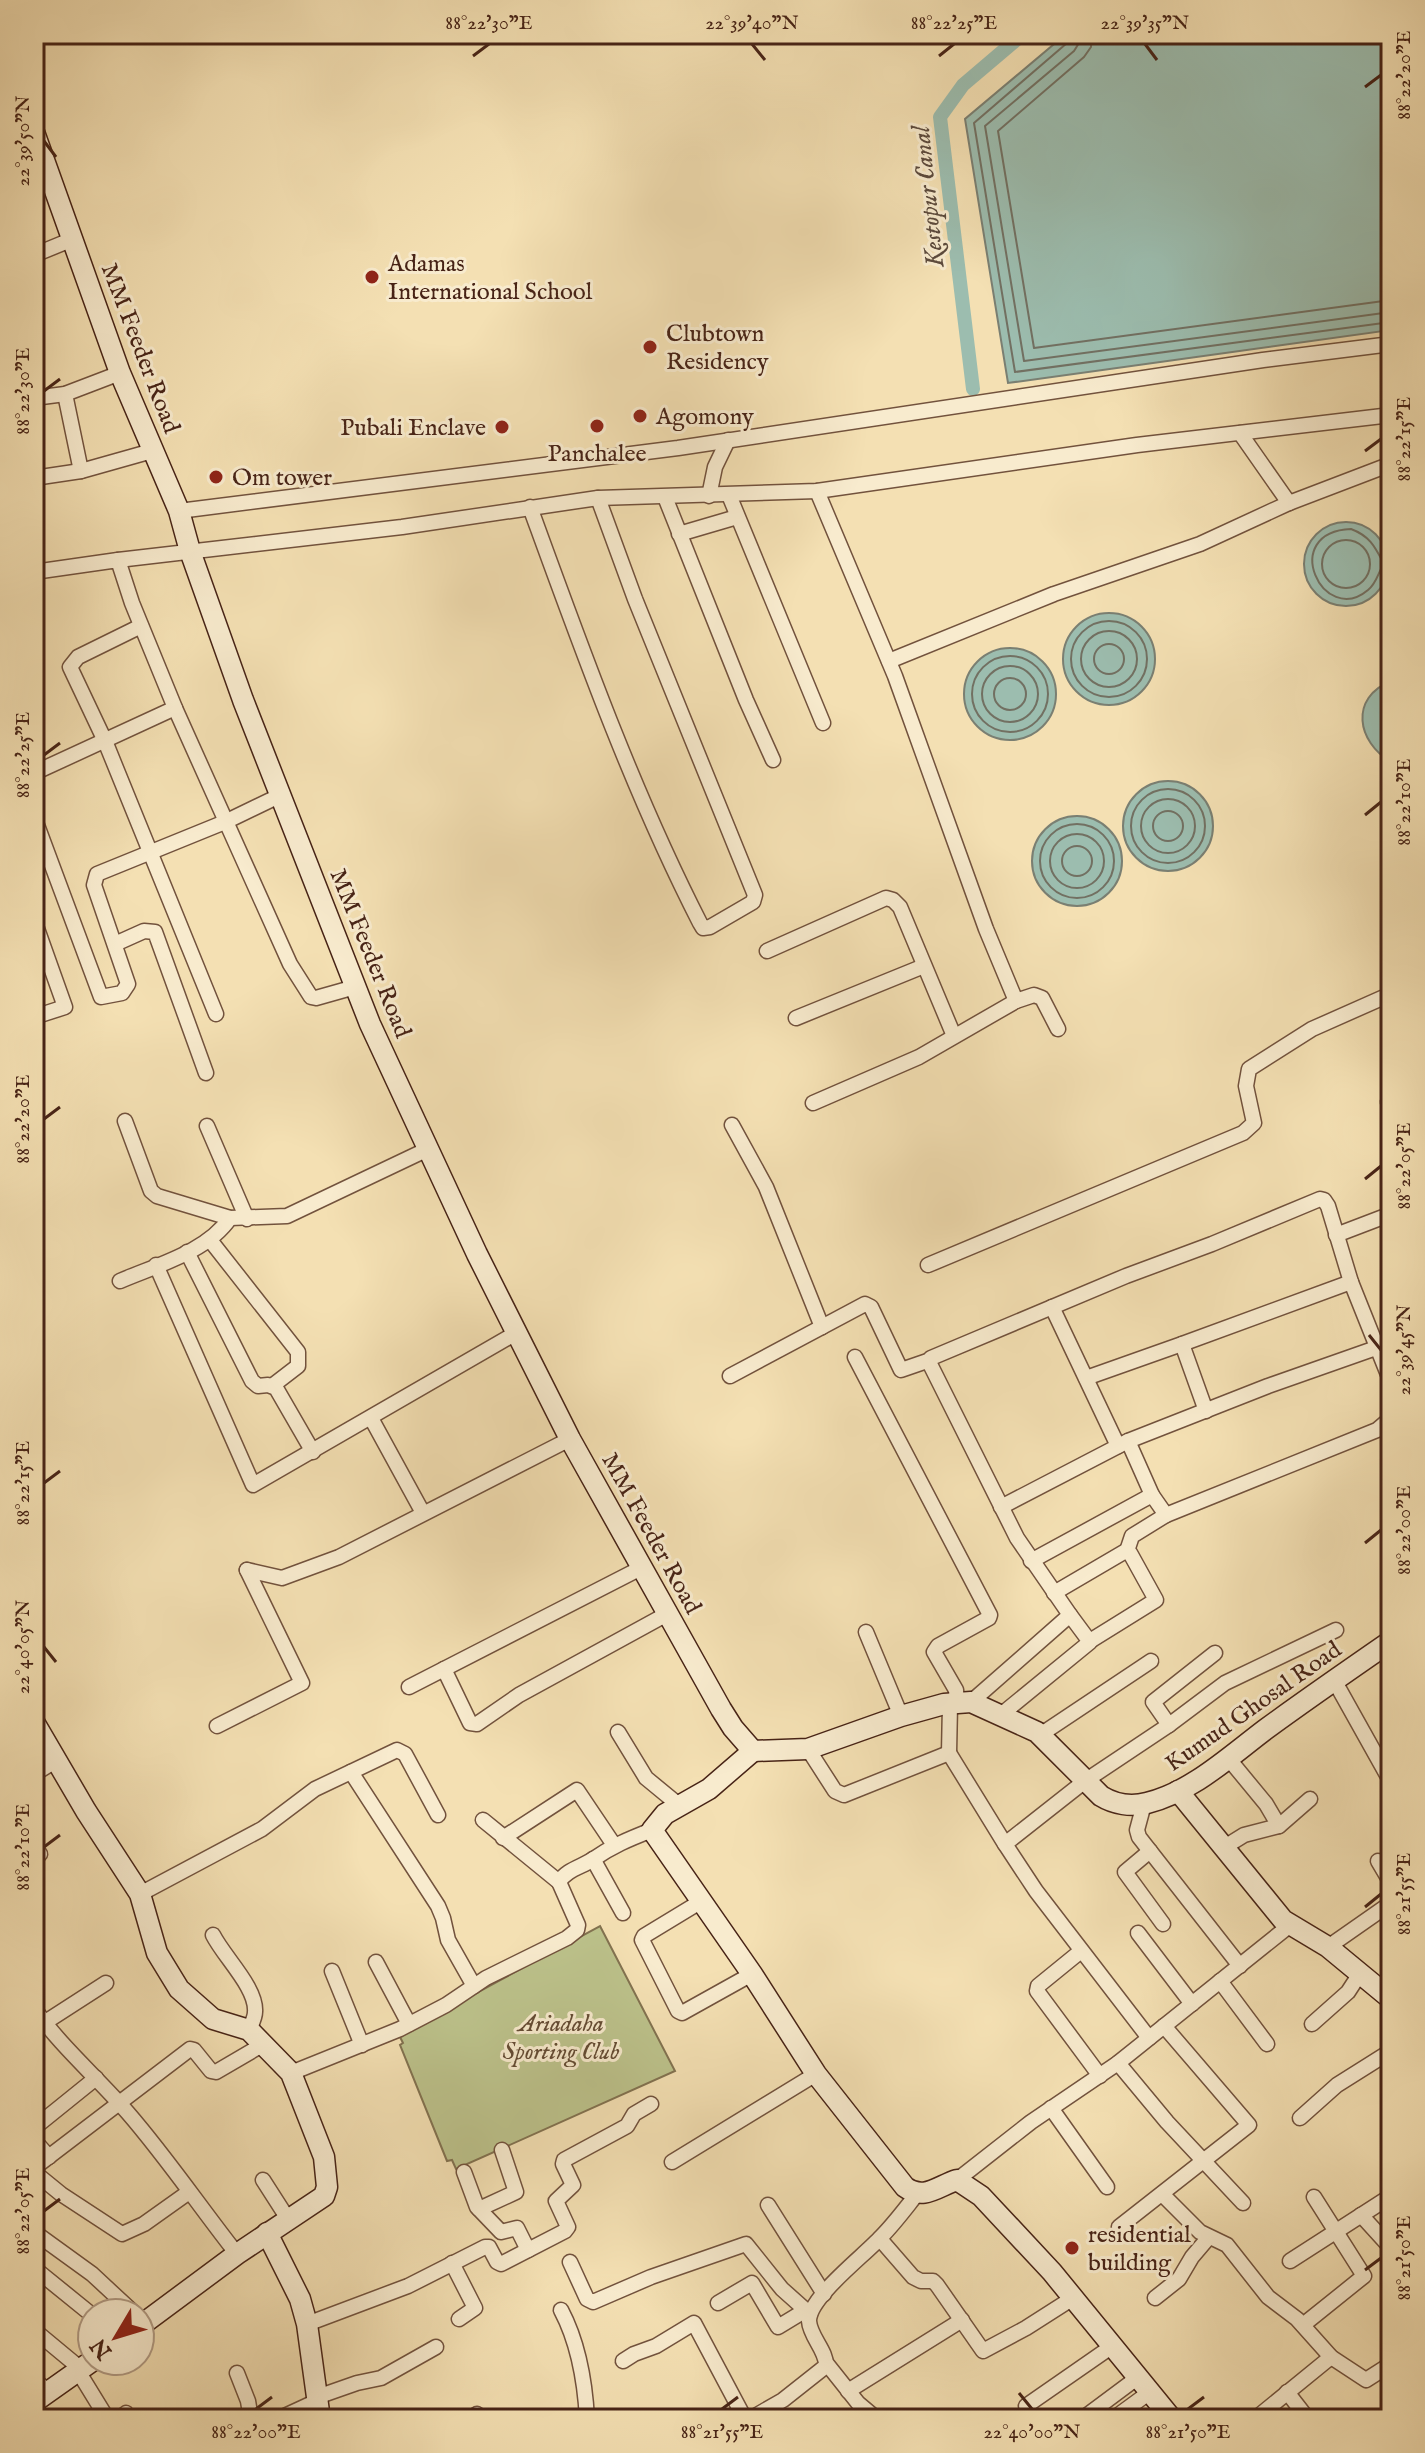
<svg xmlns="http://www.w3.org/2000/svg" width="1425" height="2453" font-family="'IM FELL English',serif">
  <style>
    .green { fill: #bcc28b; stroke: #827250; stroke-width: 2 }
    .water { fill: #9cbdaf; stroke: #7a7f72; stroke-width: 2 }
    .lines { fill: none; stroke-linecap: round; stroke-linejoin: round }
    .shore { stroke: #727062; stroke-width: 2 }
    .canal { stroke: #9cbdaf; stroke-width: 14 }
    .street-casing { stroke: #72523d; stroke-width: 17 }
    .secondary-casing { stroke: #472316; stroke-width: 23 }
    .street { stroke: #f8ebce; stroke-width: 14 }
    .secondary { stroke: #f8ebce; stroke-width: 20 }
    .ticks { fill: none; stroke: #472316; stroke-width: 3 }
    .poi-dot { fill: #8f2418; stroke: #f8ebce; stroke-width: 3 }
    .labels { text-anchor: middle; stroke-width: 6; stroke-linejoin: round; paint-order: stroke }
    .poi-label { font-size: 24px; fill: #472316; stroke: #f8ebce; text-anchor: start }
    .street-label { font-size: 24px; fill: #472316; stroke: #f8ebce }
    .park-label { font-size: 24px; font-style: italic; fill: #644b33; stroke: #f8ebce }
    .water-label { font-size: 26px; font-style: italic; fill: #5c4a3c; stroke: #f8ebce }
    .neatline { fill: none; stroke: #472316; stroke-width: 3 }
    .ticks-label { font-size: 20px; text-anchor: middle; fill: #472316 }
  </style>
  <rect width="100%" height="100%" fill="#f4e0b3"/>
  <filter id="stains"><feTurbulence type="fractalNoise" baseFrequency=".0025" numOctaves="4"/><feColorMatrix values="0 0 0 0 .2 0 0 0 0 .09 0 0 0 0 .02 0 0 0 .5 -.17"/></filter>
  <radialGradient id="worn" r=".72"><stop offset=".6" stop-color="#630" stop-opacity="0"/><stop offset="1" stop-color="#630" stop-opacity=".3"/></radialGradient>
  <!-- green -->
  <path class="green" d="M 600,1926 L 675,2071 L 456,2169 L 452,2160 L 447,2161 L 400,2045 L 403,2043 L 399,2035 Z"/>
  <!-- water -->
  <g class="water">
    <path d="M 1066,34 L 1391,34 L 1391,330 L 1008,383 L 965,119 Z"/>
    <circle cx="1346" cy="564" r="42"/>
    <circle cx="1109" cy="659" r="46"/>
    <circle cx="1010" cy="694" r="46"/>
    <path d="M 1391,681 L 1391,762 C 1357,742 1349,698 1391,681 Z"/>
    <circle cx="1168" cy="826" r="45"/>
    <circle cx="1077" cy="861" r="45"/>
  </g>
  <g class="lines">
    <!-- shore -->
    <g class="shore">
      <path d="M 1070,34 L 1067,43 L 974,123 L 1015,372 L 1391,322"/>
      <path d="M 1080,34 L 1079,43 L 1074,51 L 985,126 L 1024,361 L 1391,312"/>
      <path d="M 1092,34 L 1091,47 L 1084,57 L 998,131 L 1034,348 L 1391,300"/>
      <path d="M 1351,529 C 1370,536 1375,547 1384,564 C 1378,572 1377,583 1368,590 C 1323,628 1278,532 1351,529 Z"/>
      <circle cx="1346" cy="564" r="24"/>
      <circle cx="1109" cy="659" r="38"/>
      <circle cx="1109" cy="659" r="28"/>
      <circle cx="1109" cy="659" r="15"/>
      <circle cx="1010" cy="694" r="38"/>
      <circle cx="1010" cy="694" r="28"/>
      <circle cx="1010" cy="694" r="16"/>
      <circle cx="1168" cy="826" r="37"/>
      <circle cx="1168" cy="826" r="27"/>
      <circle cx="1168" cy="826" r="15"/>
      <circle cx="1077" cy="861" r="37"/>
      <circle cx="1077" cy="861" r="27"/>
      <circle cx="1077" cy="861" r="15"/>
    </g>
    <!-- canal -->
    <path class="canal" d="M 973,389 L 940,117 L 963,85 L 1023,34"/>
    <defs>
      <g id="street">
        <path d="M 34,255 L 73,239"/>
        <path d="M 65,394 L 81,471"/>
        <path d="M 34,398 L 65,394 L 120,373"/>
        <path d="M 1240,433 L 1289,503"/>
        <path d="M 34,478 L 81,471 L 152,451"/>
        <path d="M 817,491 L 895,676 L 986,929 L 1016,1001"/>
        <path d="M 729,495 L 823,723"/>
        <path d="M 709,496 L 715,467 L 728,440"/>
        <path d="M 665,497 L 746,700 L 773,760"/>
        <path d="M 530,507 C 581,647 632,790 700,923 L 703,928 L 710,927 L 753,902 L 755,895 L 635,599 L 598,498"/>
        <path d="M 179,511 L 678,448 L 1263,360 L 1391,344"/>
        <path d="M 679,534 L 737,517"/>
        <path d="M 118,560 L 402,527 L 598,498 L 817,491 L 1137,445 L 1391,415"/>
        <path d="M 34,572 L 118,560 L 132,603 L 175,708 L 290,964 L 311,997 L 316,998 L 355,987"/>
        <path d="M 141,626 L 78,657 L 70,667 L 105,741 L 216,1014"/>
        <path d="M 889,661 L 1054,594 L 1200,544 L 1289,503 L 1391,464"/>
        <path d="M 34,773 L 175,708"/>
        <path d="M 34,817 L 101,997 L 122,993 L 128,984 L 94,885 L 97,874 L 225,822 L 281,795"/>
        <path d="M 34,920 L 65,1007 L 34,1017"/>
        <path d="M 115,944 L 144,931 L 155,932 L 206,1073"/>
        <path d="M 767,951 L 886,898 L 893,900 L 900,907 L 954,1036"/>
        <path d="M 796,1018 L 924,966"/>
        <path d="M 1388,1102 L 1391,1106"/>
        <path d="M 813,1103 L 919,1057 L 1016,1001 L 1034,995 L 1042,998 L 1058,1029"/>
        <path d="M 125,1121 L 151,1191 L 157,1196 L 230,1218 L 287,1216 L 428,1149"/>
        <path d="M 732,1125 L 766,1187 L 822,1327"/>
        <path d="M 207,1126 L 247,1219"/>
        <path d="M 1336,1235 L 1391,1214"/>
        <path d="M 210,1240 L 298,1352 L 298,1366 L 272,1386"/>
        <path d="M 187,1252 L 252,1381 L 258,1386 L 268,1385 L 276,1388 L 313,1452"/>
        <path d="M 156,1265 L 253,1485 L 516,1333"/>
        <path d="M 928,1265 L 1243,1133 L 1254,1123 L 1246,1086 L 1249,1069 L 1312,1029 L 1391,994"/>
        <path d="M 120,1281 C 157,1265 207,1252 230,1218"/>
        <path d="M 1052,1307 L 1118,1446"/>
        <path d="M 855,1357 L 990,1615 L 989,1618 L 938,1646 L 934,1652 L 956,1690 L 957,1703 L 950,1705 L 949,1753"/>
        <path d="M 730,1376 L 865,1304 L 871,1307 L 901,1370 L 930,1360"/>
        <path d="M 1086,1378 L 1182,1344"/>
        <path d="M 1206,1411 L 1182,1344 L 1351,1282"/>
        <path d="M 371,1418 L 423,1513"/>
        <path d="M 1152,1495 L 1166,1515 L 1377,1430 L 1391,1418"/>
        <path d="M 1001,1507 L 1128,1441 L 1268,1386 L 1376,1348"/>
        <path d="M 1127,1551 L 1132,1536 L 1166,1515"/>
        <path d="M 1031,1561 L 1152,1495 L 1128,1441"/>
        <path d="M 247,1570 L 282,1578 L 339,1557 L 570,1439"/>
        <path d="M 1054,1593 L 1124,1552 L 1130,1553 L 1156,1600 L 1090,1641"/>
        <path d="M 866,1632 L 901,1716"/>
        <path d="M 444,1669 L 470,1723 L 477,1724 L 519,1695 L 667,1614"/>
        <path d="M 1334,1680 L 1391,1782"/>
        <path d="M 409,1687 L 641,1568"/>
        <path d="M 971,1702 L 1070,1615 L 1017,1538 L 930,1364 L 931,1358 L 1126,1276 L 1212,1244 L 1320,1199 L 1324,1200 L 1328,1206 L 1351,1282 L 1391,1382"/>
        <path d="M 1002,1714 L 1090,1642 L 1070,1615"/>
        <path d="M 1169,1725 L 1153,1702 L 1215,1653"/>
        <path d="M 217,1726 L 302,1683 L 247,1570"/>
        <path d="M 618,1732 L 646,1778 L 680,1806"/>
        <path d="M 1040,1735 L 1151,1661"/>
        <path d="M 808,1749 L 835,1791 L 844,1795 L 949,1753 L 1005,1844"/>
        <path d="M 1228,1758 L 1266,1804 L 1279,1826"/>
        <path d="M 351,1772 L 438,1906 L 443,1918 L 448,1940 L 474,1986"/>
        <path d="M 34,1774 L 57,1760"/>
        <path d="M 1144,1804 L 1137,1830 L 1139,1837 L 1240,1966"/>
        <path d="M 483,1820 L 559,1882"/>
        <path d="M 503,1838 L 577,1790 L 614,1845"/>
        <path d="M 1223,1848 L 1244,1835 L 1279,1826 L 1310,1799"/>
        <path d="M 1150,1851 L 1125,1872 L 1163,1924"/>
        <path d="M 34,1859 L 40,1854"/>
        <path d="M 593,1859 L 623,1913"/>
        <path d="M 1378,1861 L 1391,1883"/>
        <path d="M 140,1894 L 262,1829 L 315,1789 L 397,1750 L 405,1754 L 438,1815"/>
        <path d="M 700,1902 L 644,1936 L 642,1940 L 678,2011 L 682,2013 L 752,1974"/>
        <path d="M 1138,1933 L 1192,2004"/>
        <path d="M 213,1935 C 224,1957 257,1988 255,2012 C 255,2018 251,2025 249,2030"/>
        <path d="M 1328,1947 L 1391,1903"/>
        <path d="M 1081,1951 L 1038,1986 L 1037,1991 L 1100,2076"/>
        <path d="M 376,1962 L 409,2024"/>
        <path d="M 332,1971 L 362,2045"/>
        <path d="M 1220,1981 L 1267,2044"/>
        <path d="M 34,2008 C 61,2047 97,2077 128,2113 C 167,2158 200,2207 237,2254"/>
        <path d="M 44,2023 L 106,1983"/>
        <path d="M 1312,2024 L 1348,1992 L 1361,1972"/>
        <path d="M 1149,2038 L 1036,1891 L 1005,1844 L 1085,1781 L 1169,1725 L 1225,1683 L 1336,1630"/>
        <path d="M 1118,2063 L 1167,2122 L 1243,2203"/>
        <path d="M 291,2073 L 400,2029 L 446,2005 L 486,1978 L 567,1938 L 577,1930 L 578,1925 L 559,1882 C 566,1870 581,1867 592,1860 C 612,1846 629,1839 652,1830"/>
        <path d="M 1051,2108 L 1107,2187"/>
        <path d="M 1300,2118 L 1337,2085 L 1391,2051"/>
        <path d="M 34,2128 L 96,2078"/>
        <path d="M 34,2140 L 49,2157"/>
        <path d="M 672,2162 L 816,2074"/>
        <path d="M 34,2168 L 190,2049 L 194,2050 L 211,2071 L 216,2072 L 262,2045"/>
        <path d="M 34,2172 L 61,2194 L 122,2234 L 144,2224 L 189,2192"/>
        <path d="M 464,2172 L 477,2207 L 501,2232 L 517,2228 L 528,2250"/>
        <path d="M 263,2180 L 288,2219"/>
        <path d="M 957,2180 L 1031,2122 L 1118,2063 L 1289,1926"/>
        <path d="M 1162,2194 L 1200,2232 L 1227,2245 L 1268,2297 L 1297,2319 L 1331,2357 L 1366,2380 L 1391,2364"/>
        <path d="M 768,2205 L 824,2294"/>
        <path d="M 479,2209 L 516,2192 L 502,2150"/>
        <path d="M 1361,2215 L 1391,2248"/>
        <path d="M 1119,2227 L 1249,2125 L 1164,2026"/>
        <path d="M 34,2232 L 92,2274 L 134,2313"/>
        <path d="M 880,2239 L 913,2277 L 921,2281 L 933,2281 L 937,2285 L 983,2351 L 1026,2328 L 1073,2298"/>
        <path d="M 1290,2261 L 1391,2196"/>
        <path d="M 570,2262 L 587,2299 L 593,2302 L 651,2277 L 746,2244 L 782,2289 L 810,2314"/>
        <path d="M 452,2263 L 475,2308 L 459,2319"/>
        <path d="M 34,2268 L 92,2315"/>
        <path d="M 1155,2298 L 1179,2279 L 1192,2257 L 1209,2237"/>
        <path d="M 718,2303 L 752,2283 L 778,2327 L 806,2310"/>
        <path d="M 561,2310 C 579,2344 585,2381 587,2419"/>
        <path d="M 307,2324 L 408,2286 L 485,2247 L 489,2247 L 497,2262 L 501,2264 L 565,2231 L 568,2227 L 556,2201 L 573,2185 L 563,2164 L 564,2160 L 627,2126 L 634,2114 L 651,2104"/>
        <path d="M 1303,2325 L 1364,2276 L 1314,2197"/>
        <path d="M 34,2330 L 81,2369"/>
        <path d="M 623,2361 L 634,2354 L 656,2346 L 694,2323 L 745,2419"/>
        <path d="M 827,2364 L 858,2403 L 877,2419"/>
        <path d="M 78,2371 L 105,2415"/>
        <path d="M 237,2373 L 248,2401 L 251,2419"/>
        <path d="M 34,2379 L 48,2392"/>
        <path d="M 848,2391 L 962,2320"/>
        <path d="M 1287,2392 L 1308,2419"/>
        <path d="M 317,2397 L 357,2383 L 381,2378 L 436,2347"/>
        <path d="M 1026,2406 L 1111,2347"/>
        <path d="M 126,2413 L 129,2419"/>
        <path d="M 477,2414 L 479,2419"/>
        <path d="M 278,2419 L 317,2401"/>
        <path d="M 750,2419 L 783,2400 L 826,2366 C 827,2351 810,2337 809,2321 C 809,2297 865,2255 881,2237 C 894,2224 905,2209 917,2194"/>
        <path d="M 1082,2419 L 1137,2378"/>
        <path d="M 1113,2419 L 1150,2392"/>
        <path d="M 1255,2419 L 1331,2357"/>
      </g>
      <g id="secondary">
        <path d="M 34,132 L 120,373 L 179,511 L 190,551 L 243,700 L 370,1024 L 477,1254 L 570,1439 L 721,1709 L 733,1728 L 753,1751"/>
        <path d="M 34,1722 L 86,1811 L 140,1894 L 157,1953 L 179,1989 L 213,2019 L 249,2030 L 291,2073 L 324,2157 L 327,2187 L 324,2196 L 237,2254 L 140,2326"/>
        <path d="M 753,1751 L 709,1789 L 665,1814 L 652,1830 L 752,1974 L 816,2074 L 905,2187 C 924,2201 938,2186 957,2180 L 981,2196 L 1052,2272 L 1172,2419"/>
        <path d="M 753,1751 L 808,1749 L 901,1716 L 944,1704 L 971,1702 L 1037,1732 L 1101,1796 C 1114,1804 1131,1807 1147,1803 C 1192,1792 1230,1756 1266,1729 C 1307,1699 1349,1670 1391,1641"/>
        <path d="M 1178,1791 L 1283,1920 L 1328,1947 L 1391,1999"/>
        <path d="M 267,2233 L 300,2299 L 307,2324 L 320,2419"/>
        <path d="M 34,2402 L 92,2361"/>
      </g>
    </defs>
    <!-- street casing -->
    <use href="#street" class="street-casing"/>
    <!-- secondary casing -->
    <use href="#secondary" class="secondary-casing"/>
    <!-- street -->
    <use href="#street" class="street"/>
    <!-- secondary -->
    <use href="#secondary" class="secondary"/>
  </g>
  <!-- ticks -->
  <path class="ticks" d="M 752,44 L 765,60M 1145,44 L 1157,60M 473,56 L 489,44M 939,56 L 954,44M 1365,87 L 1381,75M 44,141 L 56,157M 44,391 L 60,379M 1365,451 L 1381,439M 44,755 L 60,743M 1365,815 L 1381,802M 44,1119 L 60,1107M 1365,1179 L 1381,1166M 1369,1335 L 1381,1350M 44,1483 L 60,1471M 1365,1543 L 1381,1530M 44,1647 L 56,1662M 44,1847 L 60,1835M 1365,1907 L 1381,1894M 44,2211 L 60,2199M 1365,2270 L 1381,2258M 1019,2393 L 1032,2409M 256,2409 L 272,2397M 722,2409 L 738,2397M 1188,2409 L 1204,2397"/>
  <!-- markers -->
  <g class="poi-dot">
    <circle cx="372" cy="277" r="8"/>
    <circle cx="650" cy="347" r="8"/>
    <circle cx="640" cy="416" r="8"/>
    <circle cx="597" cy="426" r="8"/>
    <circle cx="502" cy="427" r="8"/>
    <circle cx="216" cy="477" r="8"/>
    <circle cx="1072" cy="2248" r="8"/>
  </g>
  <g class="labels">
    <!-- poi labels -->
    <g class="poi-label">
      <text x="388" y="271">Adamas<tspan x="388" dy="28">International School</tspan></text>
      <text x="666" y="341">Clubtown<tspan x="666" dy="28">Residency</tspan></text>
      <text x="656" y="424">Agomony</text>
      <text x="486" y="435" text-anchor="end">Pubali Enclave</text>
      <text x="597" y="461" text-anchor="middle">Panchalee</text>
      <text x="232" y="485">Om tower</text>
      <text x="1088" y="2242">residential<tspan x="1088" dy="28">building</tspan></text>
    </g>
    <!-- street labels -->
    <g class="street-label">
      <text transform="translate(141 348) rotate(69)" y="8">MM Feeder Road</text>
      <text transform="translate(371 953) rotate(68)" y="8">MM Feeder Road</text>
      <text transform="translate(652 1533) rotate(61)" y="8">MM Feeder Road</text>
      <text transform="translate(1253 1706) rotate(-35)" y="8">Kumud Ghosal Road</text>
    </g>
    <!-- park labels -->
    <g class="park-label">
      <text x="561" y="2031">Ariadaha<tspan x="561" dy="28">Sporting Club</tspan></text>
    </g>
    <!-- water labels -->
    <g class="water-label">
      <text transform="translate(927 197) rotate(-96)" y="9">Kestopur Canal</text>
    </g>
  </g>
  <!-- margin -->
  <rect width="1425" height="2453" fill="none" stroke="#f4e0b3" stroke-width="88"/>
  <!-- north arrow -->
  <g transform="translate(116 2337) rotate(232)"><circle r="38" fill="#f8ebce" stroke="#b19b84" stroke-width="2"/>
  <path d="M0-6L14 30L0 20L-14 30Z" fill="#8f2418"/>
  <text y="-12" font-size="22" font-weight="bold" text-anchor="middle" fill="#472316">N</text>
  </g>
  <rect x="44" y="44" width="1337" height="2365" class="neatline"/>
  <g class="ticks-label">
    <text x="489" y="29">88°22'30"E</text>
    <text x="752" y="29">22°39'40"N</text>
    <text x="954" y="29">88°22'25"E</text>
    <text x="1145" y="29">22°39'35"N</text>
    <text transform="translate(1403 75) rotate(-90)" y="7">88°22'20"E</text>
    <text transform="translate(22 141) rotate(-90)" y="7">22°39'50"N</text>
    <text transform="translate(22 391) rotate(-90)" y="7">88°22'30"E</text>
    <text transform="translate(1403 439) rotate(-90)" y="7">88°22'15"E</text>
    <text transform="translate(22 755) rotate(-90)" y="7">88°22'25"E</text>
    <text transform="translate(1403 802) rotate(-90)" y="7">88°22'10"E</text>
    <text transform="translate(22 1119) rotate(-90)" y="7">88°22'20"E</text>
    <text transform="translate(1403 1166) rotate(-90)" y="7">88°22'05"E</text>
    <text transform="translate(1403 1350) rotate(-90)" y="7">22°39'45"N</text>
    <text transform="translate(22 1483) rotate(-90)" y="7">88°22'15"E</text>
    <text transform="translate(1403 1530) rotate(-90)" y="7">88°22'00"E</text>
    <text transform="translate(22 1647) rotate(-90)" y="7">22°40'05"N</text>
    <text transform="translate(22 1847) rotate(-90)" y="7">88°22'10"E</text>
    <text transform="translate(1403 1894) rotate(-90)" y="7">88°21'55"E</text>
    <text transform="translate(22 2211) rotate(-90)" y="7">88°22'05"E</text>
    <text transform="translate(1403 2258) rotate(-90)" y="7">88°21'50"E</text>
    <text x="256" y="2438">88°22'00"E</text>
    <text x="722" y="2438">88°21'55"E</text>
    <text x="1032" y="2438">22°40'00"N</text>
    <text x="1188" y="2438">88°21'50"E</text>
  </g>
  <rect width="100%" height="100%" filter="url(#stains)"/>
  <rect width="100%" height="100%" fill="url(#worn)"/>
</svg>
